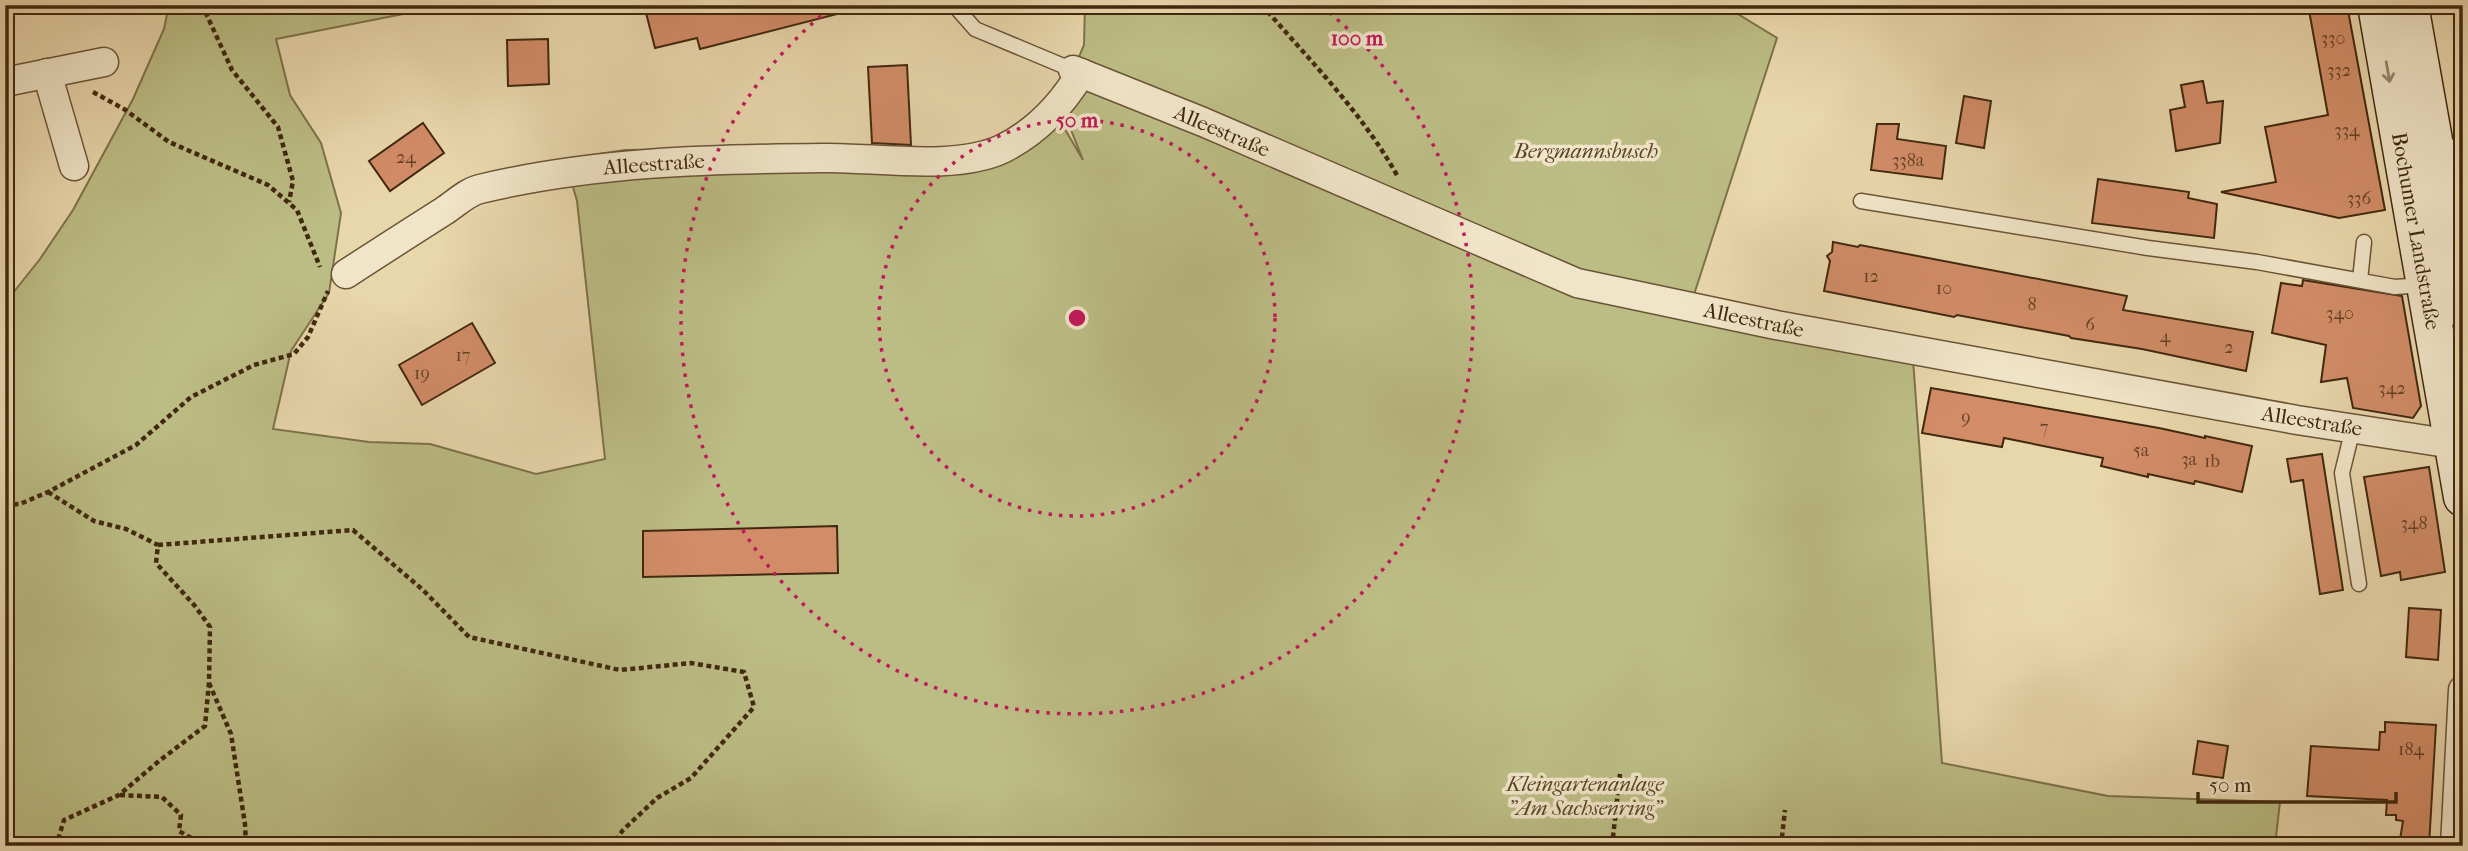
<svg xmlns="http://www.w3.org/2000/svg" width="2468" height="851" font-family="'IM FELL French Canon',serif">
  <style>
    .green { fill: #bcbd85; stroke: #7e724a; stroke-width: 2; fill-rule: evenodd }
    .building { fill: #d28d68; stroke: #40280f; stroke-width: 2 }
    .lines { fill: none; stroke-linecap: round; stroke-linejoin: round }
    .lane-casing { stroke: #6a5436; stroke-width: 17 }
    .street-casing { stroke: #6a5436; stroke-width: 31 }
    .secondary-casing { stroke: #40280f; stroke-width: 41 }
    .path { stroke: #40280f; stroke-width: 4.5; stroke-dasharray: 5 3.5; stroke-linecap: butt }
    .lane { stroke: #f1e5c9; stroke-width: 14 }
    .street { stroke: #f1e5c9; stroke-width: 28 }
    .secondary { stroke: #f1e5c9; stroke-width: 38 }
    .oneway { stroke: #98866c }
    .ring { fill: none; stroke: #c2185b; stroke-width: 3.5; stroke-dasharray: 3.5 7 }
    .labels { text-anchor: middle; stroke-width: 7; stroke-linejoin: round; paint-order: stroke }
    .number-label { font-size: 18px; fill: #644125 }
    .street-label { font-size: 21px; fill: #40280f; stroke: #f1e5c9 }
    .park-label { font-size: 21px; font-style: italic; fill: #594627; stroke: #f1e5c9 }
    .centre { fill: #c2185b; stroke: #f1e5c9; stroke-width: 3.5 }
    .ring-label { font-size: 21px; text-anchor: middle; font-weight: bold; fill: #c2185b; stroke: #f1e5c9; stroke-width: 7; stroke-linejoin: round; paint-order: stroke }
  </style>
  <rect width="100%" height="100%" fill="#e9d7ac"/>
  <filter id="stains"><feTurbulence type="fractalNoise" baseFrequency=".00286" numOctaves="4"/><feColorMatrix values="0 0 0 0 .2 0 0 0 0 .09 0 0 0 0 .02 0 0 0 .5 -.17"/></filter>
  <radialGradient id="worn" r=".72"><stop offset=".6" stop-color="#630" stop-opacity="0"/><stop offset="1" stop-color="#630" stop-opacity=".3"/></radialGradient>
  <!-- green -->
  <path class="green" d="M 169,5 L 449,5 L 276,39 L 290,95 L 321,143 L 341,213 L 329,293 L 291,351 L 273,429 L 369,442 L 430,444 L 536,474 L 605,459 L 577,201 L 565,159 L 625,150 L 826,147 L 908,154 L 970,146 L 999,138 L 1056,93 L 1076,64 L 1084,45 L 1085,5 L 1723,5 L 1777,38 L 1690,307 L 1913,359 L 1942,763 L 2108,796 L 2280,802 L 2275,846 L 5,846 L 5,303 L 40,259 L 73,210 L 133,99 L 164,29 ZM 1058,100 L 1059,100 L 1083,160 L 1066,131 Z"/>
  <!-- building -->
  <g class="building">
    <path d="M 644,5 L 840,5 L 841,13 L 700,49 L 697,38 L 655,48 Z"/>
    <path d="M 2308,5 L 2347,5 L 2385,210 L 2339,218 L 2221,192 L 2276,182 L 2265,127 L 2328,115 Z"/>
    <path d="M 548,39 L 549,84 L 508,86 L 507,40 Z"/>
    <path d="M 907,65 L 911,145 L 872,143 L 868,67 Z"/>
    <path d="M 2203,81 L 2207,103 L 2223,101 L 2220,143 L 2176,151 L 2170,110 L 2185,107 L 2181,85 Z"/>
    <path d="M 1964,96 L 1991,101 L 1984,148 L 1956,143 Z"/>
    <path d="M 423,123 L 444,153 L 390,191 L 369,161 Z"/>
    <path d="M 1877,124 L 1899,124 L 1897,139 L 1946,146 L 1942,179 L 1871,170 Z"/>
    <path d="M 2098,179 L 2189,192 L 2188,198 L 2217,204 L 2214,238 L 2092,223 Z"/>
    <path d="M 1833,242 L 1858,247 L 1860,245 L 2127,296 L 2123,310 L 2253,332 L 2246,371 L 2142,349 L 2071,338 L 2069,336 L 1957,315 L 1954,317 L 1824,291 L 1830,261 L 1827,256 L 1832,252 Z"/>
    <path d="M 2303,280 L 2402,296 L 2421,406 L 2413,418 L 2353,408 L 2347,378 L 2321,382 L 2326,345 L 2272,333 L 2281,283 L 2302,286 Z"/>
    <path d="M 472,323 L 495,363 L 422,405 L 399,365 Z"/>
    <path d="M 1931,388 L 2159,428 L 2205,438 L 2205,436 L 2252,446 L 2242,492 L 2195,481 L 2194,484 L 2148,474 L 2148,477 L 2101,466 L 2103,458 L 2004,438 L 2002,447 L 1922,433 Z"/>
    <path d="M 2322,454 L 2343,590 L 2320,594 L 2303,480 L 2291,482 L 2287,459 Z"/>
    <path d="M 2429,467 L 2445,572 L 2401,580 L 2400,572 L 2381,576 L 2364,477 Z"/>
    <path d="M 837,526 L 838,573 L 643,577 L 643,531 Z"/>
    <path d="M 2409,608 L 2441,610 L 2438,660 L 2406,657 Z"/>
    <path d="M 2385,722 L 2436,725 L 2429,846 L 2399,846 L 2403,821 L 2396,820 L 2396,815 L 2386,815 L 2387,800 L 2307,796 L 2311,746 L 2379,750 L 2380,732 L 2385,732 Z"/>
    <path d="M 2198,741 L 2228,746 L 2223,778 L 2193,774 Z"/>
  </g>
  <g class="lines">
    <defs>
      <g id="lane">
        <path d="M 954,5 L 975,29 L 1073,70"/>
        <path d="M 1861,201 L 2148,248 L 2257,262 L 2395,287 L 2424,285"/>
        <path d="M 2360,280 L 2364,242"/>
        <path d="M 2353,428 L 2342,473 L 2359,584"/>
      </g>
      <g id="street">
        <path d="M 1073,70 L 1203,122 L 1577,283 L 1776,325 L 2297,420 L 2440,442 L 2463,443"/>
        <path d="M 47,73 L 74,166"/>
        <path d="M 5,82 L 104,62"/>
        <path d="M 2437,157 L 2463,152"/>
        <path d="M 346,274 C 378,253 411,232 444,211 C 455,204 467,192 480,189 C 592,162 708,159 823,158 C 873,157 956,171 1002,149 C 1037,132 1061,106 1081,73"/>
        <path d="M 2455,846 L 2463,690"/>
      </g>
      <g id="secondary">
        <path d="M 2377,5 L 2463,497"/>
        <path d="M 2409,5 L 2463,309"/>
      </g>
    </defs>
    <!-- lane casing -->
    <use href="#lane" class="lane-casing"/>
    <!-- street casing -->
    <use href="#street" class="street-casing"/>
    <!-- secondary casing -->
    <use href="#secondary" class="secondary-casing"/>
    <!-- path -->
    <g class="path">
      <path d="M 207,5 L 204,9 L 232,70 L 278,127 L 293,181 L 289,202"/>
      <path d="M 1262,5 C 1310,61 1362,112 1398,177"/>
      <path d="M 93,92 L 124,109 L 169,142 L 268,185 L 297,210 L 320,267"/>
      <path d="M 48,492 L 94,521 L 126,529 L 158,545 L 156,563 L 195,606 L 210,627 L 209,682 L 205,726 L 159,761 L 119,795 L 64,820 L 56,846"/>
      <path d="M 5,505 L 20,504 L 48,492 L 136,445 L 191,397 L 254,365 L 294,354 L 308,337 L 328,291"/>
      <path d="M 158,545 L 353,530 L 423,590 L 469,637 L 620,670 L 691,663 L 744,672 L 754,707 L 691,778 L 657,798 L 623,830 L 612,846"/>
      <path d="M 209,683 L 231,734 L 245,824 L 246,846"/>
      <path d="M 120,795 L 162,797 L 181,815 L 179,831 L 205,846"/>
      <path d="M 1612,846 L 1620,774"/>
      <path d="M 1781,846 L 1785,810"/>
    </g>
    <!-- lane -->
    <use href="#lane" class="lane"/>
    <!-- street -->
    <use href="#street" class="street"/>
    <!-- secondary -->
    <use href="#secondary" class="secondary"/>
  </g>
  <!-- one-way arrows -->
  <defs><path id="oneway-shaft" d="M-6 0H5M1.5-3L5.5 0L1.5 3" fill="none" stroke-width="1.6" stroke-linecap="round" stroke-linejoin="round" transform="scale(1.75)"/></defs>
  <use class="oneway" href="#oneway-shaft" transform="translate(2388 72) rotate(80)"/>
  <!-- distance rings -->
  <g class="ring">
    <circle cx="1077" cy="318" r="198"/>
    <path d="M1321 6A396 396 0 1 1 833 6"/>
  </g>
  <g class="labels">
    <!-- number labels -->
    <g class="number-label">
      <text x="2333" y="44">330</text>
      <text x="2339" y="76">332</text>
      <text x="2347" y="136">334</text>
      <text x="406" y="163">24</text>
      <text x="1908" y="166">338a</text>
      <text x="2359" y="204">336</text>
      <text x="1871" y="282">12</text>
      <text x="1944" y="294">10</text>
      <text x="2032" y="310">8</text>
      <text x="2340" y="319">340</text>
      <text x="2090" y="330">6</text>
      <text x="2165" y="342">4</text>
      <text x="2229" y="353">2</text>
      <text x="463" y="361">17</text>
      <text x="422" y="379">19</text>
      <text x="2392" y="394">342</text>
      <text x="1966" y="423">9</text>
      <text x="2044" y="433">7</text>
      <text x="2141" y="456">5a</text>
      <text x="2189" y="465">3a</text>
      <text x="2212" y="467">1b</text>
      <text x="2414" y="529">348</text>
      <text x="2411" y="755">184</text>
    </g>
    <!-- street labels -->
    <g class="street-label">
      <text transform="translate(1222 131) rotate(23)" y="7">Alleestraße</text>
      <text transform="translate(654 164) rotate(-4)" y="7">Alleestraße</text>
      <text transform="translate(2416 231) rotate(80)" y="7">Bochumer Landstraße</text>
      <text transform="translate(1754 320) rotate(12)" y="7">Alleestraße</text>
      <text transform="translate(2312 421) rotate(9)" y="7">Alleestraße</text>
    </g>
    <!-- park labels -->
    <g class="park-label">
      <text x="1586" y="158">Bergmannsbusch</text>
      <text x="1585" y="791">Kleingartenanlage<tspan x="1585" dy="24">"Am Sachsenring"</tspan></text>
    </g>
  </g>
  <circle cx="1077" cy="318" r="10" class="centre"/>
  <g class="ring-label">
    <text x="1357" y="45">100 m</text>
    <text x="1077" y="127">50 m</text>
  </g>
  <!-- margin -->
  <rect width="2468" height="851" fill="none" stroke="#e9d7ac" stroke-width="28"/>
  <rect x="7" y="7" width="2454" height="837" fill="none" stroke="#40280f" stroke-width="3.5"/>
  <rect x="14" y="14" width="2440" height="823" fill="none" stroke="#40280f" stroke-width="2"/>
  <!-- scale -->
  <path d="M2198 792v10h198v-10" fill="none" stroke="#40280f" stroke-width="3.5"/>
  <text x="2209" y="792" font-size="21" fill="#40280f" stroke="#f1e5c9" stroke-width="5" paint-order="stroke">50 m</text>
  <rect width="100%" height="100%" filter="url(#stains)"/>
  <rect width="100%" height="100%" fill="url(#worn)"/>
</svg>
